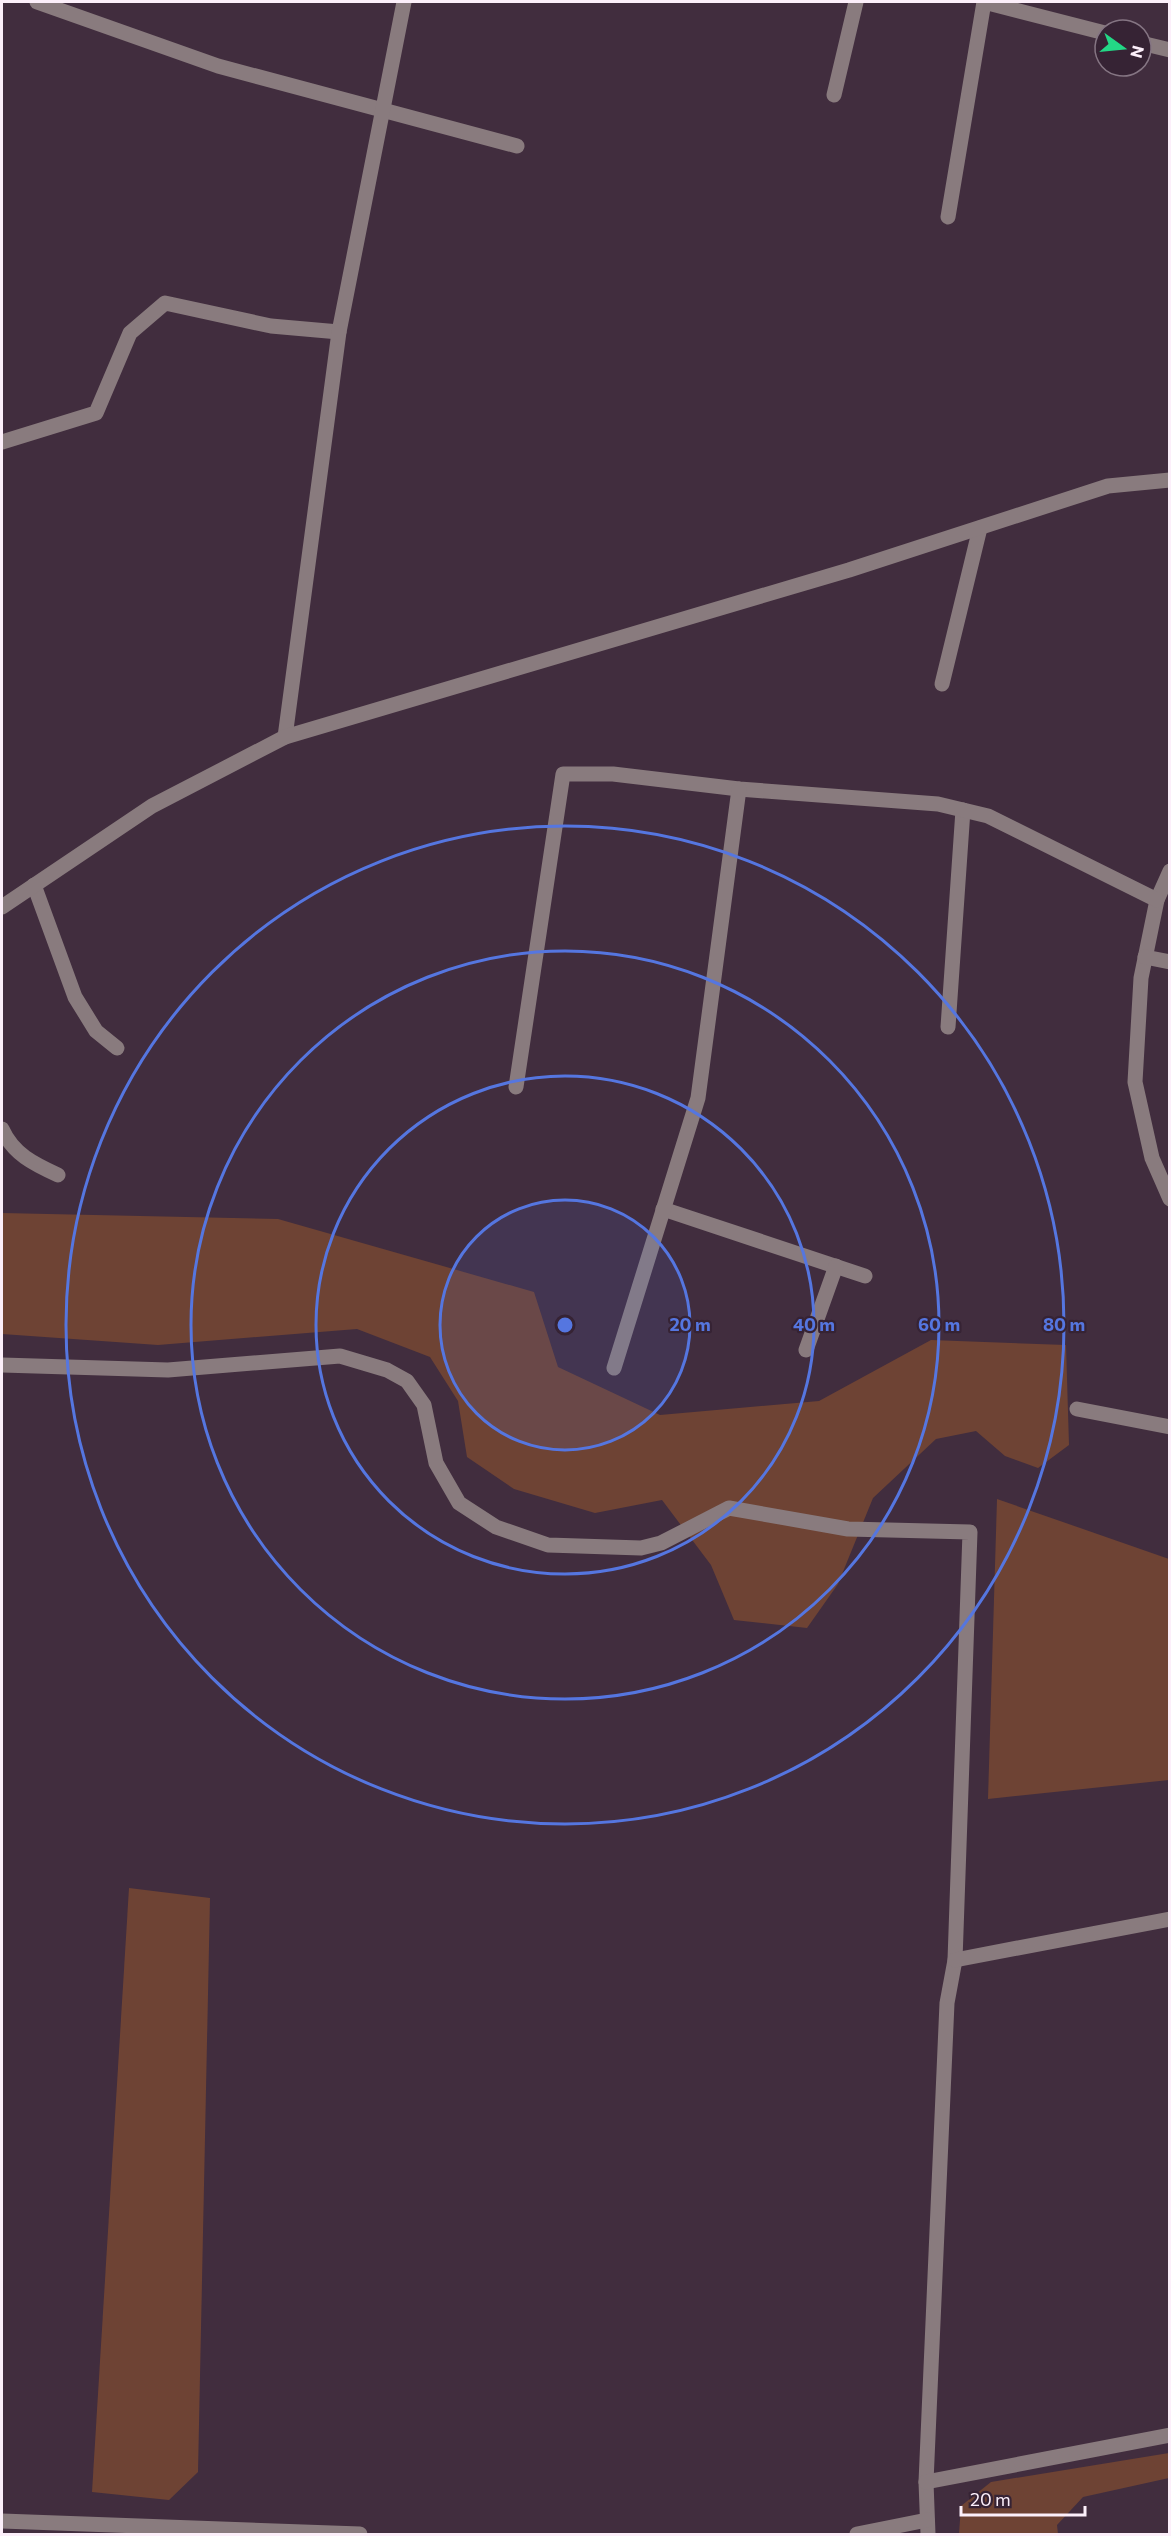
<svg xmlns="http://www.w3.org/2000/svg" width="1171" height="2536" font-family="Commissioner,sans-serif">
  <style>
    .green { fill: #6e4334 }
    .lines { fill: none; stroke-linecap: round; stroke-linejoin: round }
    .minor { stroke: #897b7e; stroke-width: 15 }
    .ring { fill: none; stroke: #5576e0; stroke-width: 3 }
    .centre { fill: #5576e0; stroke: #362334; stroke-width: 3 }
    .ring-label { font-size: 18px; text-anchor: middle; font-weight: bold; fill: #5576e0; stroke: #362334; stroke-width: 4.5; stroke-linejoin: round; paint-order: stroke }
  </style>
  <rect width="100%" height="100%" fill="#412d3e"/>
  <!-- green -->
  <g class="green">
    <path d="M 2,1213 L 278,1219 L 534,1292 L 558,1367 L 660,1415 L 819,1401 L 931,1340 L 1066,1345 L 1069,1445 L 1038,1468 L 1005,1456 L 976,1431 L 936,1439 L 873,1498 L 838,1584 L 807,1628 L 734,1620 L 711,1565 L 662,1500 L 595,1513 L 514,1489 L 467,1457 L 458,1401 L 430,1357 L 357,1329 L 158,1345 L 2,1334 Z"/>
    <path d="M 997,1499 L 1169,1559 L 1169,1780 L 988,1799 Z"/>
    <path d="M 129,1888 L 210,1898 L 198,2472 L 169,2500 L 92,2492 Z"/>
    <path d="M 1169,2453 L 1169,2478 L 1083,2497 L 1057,2525 L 1058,2534 L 959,2534 L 961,2506 L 991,2482 Z"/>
  </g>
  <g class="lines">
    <!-- minor -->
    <g class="minor">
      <path d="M 37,2 L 218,66 L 517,146"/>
      <path d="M 984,2 L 1105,33"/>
      <path d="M 1141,43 L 1170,50"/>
      <path d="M 834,95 L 856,2"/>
      <path d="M 948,217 L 984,2"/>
      <path d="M 2,442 L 96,413 L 130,333 L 165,303 L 271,326 L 339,332"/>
      <path d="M 942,684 L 980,528"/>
      <path d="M 285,737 L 339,332 L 404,2"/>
      <path d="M 1170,871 L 1157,900 L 1141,978 L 1135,1082 L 1152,1158 L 1170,1199"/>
      <path d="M 34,885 L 75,997 L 96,1031 L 117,1048"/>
      <path d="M 2,907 L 152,806 L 285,737 L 849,570 L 1108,486 L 1170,480"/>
      <path d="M 1145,957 L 1170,962"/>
      <path d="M 948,1027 L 963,810"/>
      <path d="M 516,1087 L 563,774 L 613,774 L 739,789 L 938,804 L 988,816 L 1157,900"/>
      <path d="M 2,1129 C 13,1154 34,1164 58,1175"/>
      <path d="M 663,1209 L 865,1276"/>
      <path d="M 806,1350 L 836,1266"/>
      <path d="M 2,1365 L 168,1370 L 340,1356 L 387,1370 L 407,1381 L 424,1405 L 436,1463 L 459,1503 L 496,1527 L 548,1545 L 641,1548 L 661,1543 L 729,1508 L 848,1529 L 970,1532 L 955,1960 L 947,2003 L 926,2482 L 928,2534"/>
      <path d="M 614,1368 L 698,1098 L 739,789"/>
      <path d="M 1077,1409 L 1170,1427"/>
      <path d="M 955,1960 L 1170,1919"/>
      <path d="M 926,2482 L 1170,2435"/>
      <path d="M 2,2521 L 360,2534"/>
      <path d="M 857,2534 L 927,2520"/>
    </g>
  </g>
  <!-- distance rings -->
  <circle cx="565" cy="1325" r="125" fill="#5576e0" fill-opacity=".12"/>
  <g class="ring">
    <circle cx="565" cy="1325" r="125"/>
    <circle cx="565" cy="1325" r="249"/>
    <circle cx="565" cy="1325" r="374"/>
    <circle cx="565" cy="1325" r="499"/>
  </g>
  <circle cx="565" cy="1325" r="9" class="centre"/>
  <g class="ring-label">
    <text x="690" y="1331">20 m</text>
    <text x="814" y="1331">40 m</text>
    <text x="939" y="1331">60 m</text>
    <text x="1064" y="1331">80 m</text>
  </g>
  <!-- border -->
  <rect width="1171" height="2536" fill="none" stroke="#fceffa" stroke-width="6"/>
  <!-- north arrow -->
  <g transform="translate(1123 48) rotate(105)"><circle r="28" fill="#362334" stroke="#857583" stroke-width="1.5"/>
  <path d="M0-4.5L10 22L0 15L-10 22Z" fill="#23d886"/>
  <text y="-9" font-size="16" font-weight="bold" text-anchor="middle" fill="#fceffa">N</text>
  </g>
  <!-- scale -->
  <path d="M961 2506v9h124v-9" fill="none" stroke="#fceffa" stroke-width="3"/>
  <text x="970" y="2506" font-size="18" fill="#fceffa" stroke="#362334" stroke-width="4.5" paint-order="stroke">20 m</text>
</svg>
